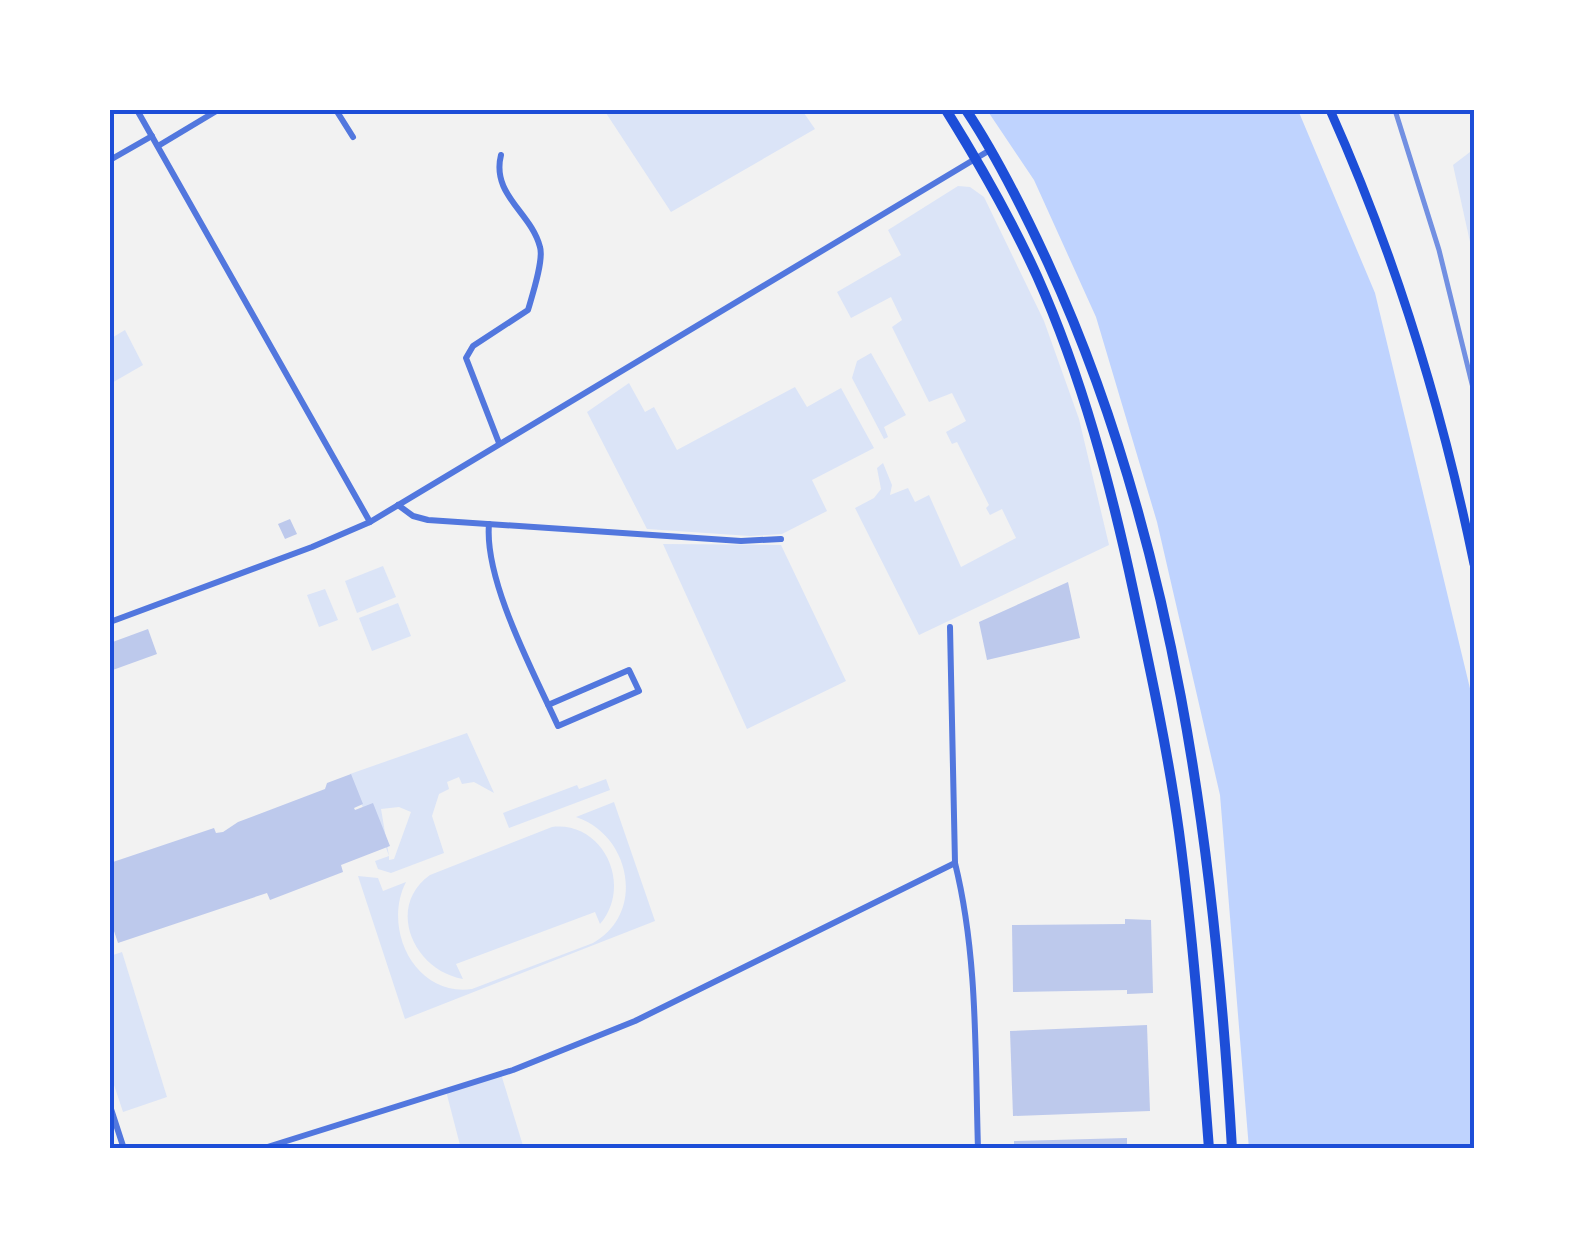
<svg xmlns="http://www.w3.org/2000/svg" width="1584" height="1259" font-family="Inter,sans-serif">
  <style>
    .green { fill: #dbe4f7 }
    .water { fill: #bfd3fe }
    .building { fill: #bdc9ec }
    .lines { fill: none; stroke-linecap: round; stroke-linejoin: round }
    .minor { stroke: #5277de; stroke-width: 6 }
    .secondary { stroke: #1d4ed8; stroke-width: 9 }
    .primary { stroke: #1d4ed8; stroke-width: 10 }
    .rail { stroke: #7290e2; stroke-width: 5 }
    .neatline { fill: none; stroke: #1d4ed8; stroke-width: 4 }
  </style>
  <rect width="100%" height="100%" fill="#f2f2f2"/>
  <!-- green -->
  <g class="green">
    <path d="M 604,110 L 747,110 L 750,114 L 756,110 L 808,110 L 804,113 L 815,129 L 671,212 Z"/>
    <path d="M 1474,149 L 1474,260 L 1453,165 Z"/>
    <path d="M 958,186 L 970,187 L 984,197 L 1044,321 L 1079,419 L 1109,545 L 919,635 L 855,508 L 874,498 L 881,489 L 877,468 L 883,463 L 892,485 L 890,495 L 908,488 L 915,502 L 929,495 L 961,567 L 1016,538 L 1002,509 L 990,515 L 986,508 L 989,505 L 957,442 L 952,444 L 946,432 L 966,421 L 952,393 L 929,402 L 892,327 L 902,320 L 891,297 L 851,318 L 837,292 L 901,255 L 888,230 Z"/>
    <path d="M 125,330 L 143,365 L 110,384 L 110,339 Z"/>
    <path d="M 871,353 L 906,415 L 884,427 L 888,437 L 884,439 L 852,378 L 857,361 Z"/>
    <path d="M 629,383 L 645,412 L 654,407 L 677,450 L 795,387 L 807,407 L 841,388 L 874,448 L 812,480 L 827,511 L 782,534 L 750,536 L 647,529 L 587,412 Z"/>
    <path d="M 663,544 L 781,545 L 846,681 L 747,729 Z"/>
    <path d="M 383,566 L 396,597 L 357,613 L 345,581 Z"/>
    <path d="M 325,589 L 338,620 L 319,627 L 307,595 Z"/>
    <path d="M 398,603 L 411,636 L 372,651 L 359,618 Z"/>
    <path d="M 467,733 L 494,793 L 474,782 L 462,784 L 459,777 L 447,782 L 449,789 L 439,794 L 432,816 L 444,853 L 391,873 L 378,869 L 375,861 L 389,856 L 389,860 L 394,859 L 411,812 L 399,807 L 381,809 L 389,856 L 373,811 L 365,813 L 350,774 Z"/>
    <path d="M 606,779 L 610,790 L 509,828 L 503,813 L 577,785 L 579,789 Z"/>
    <path d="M 614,802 L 655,921 L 405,1019 L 358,876 L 378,878 L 383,891 L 406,882 C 382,929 415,997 472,989 L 593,943 C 646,914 631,835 576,817 Z"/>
    <path d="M 552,827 C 604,821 633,886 600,924 L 595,912 L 456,964 L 463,979 C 414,971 385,907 430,875 Z"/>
    <path d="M 122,952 L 167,1097 L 123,1112 L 110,1073 L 110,956 Z"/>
    <path d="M 501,1074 L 524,1149 L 461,1149 L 446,1091 Z"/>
  </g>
  <!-- water -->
  <path class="water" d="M 987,110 L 1298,110 L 1375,293 L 1473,701 L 1474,1149 L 1249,1149 L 1220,795 L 1157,522 L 1096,317 L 1034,180 Z"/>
  <!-- building -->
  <g class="building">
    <path d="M 290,519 L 297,534 L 285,539 L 278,524 Z"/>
    <path d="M 1068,582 L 1080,638 L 987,660 L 979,622 Z"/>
    <path d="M 148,629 L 157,654 L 110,671 L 110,643 Z"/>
    <path d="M 351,774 L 363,804 L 354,808 L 355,810 L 373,803 L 390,846 L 341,865 L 343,872 L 270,900 L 267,893 L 118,943 L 110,919 L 110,863 L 214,828 L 216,833 L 223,832 L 238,822 L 325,789 L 327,783 Z"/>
    <path d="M 1125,919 L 1151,920 L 1153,993 L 1127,994 L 1127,990 L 1013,992 L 1012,925 L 1125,924 Z"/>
    <path d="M 1147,1025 L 1150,1111 L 1013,1116 L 1010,1031 Z"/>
    <path d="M 1127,1138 L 1127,1149 L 1014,1149 L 1014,1141 Z"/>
  </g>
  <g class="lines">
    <!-- minor -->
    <g class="minor">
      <path d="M 137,110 L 370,522"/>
      <path d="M 336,110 L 353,137"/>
      <path d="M 158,146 L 218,110"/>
      <path d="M 110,160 L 152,136"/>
      <path d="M 499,443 L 466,358 L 473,346 L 528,310 C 532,296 544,260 540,247 C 531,212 491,195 501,155"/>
      <path d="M 398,505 L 413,516 L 428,520 L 741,541 L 781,539"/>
      <path d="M 489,524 C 484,581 534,673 558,726 L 639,691 L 629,670 L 548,705"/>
      <path d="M 110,622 L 312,547 L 370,522 L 990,150"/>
      <path d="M 950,627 L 955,863"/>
      <path d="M 110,1106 L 124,1149"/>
      <path d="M 261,1149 L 513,1070 L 635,1021 L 955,863 C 978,956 975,1054 978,1149"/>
    </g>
    <!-- secondary -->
    <path class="secondary" d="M 1330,110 C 1395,255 1442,408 1474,564"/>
    <!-- primary -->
    <g class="primary">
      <path d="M 946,110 C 979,163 1011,219 1037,276 C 1082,377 1111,486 1134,594 C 1151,673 1168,752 1179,832 C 1193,937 1201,1043 1209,1149"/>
      <path d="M 966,110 C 998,158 1024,211 1048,263 C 1174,538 1215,850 1232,1149"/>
    </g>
    <!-- rail -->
    <path class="rail" d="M 1395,110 L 1439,250 L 1474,392"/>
  </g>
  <!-- border -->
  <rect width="1584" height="1259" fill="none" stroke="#ffffff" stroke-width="225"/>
  <rect x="112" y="112" width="1360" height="1034" class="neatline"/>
</svg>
